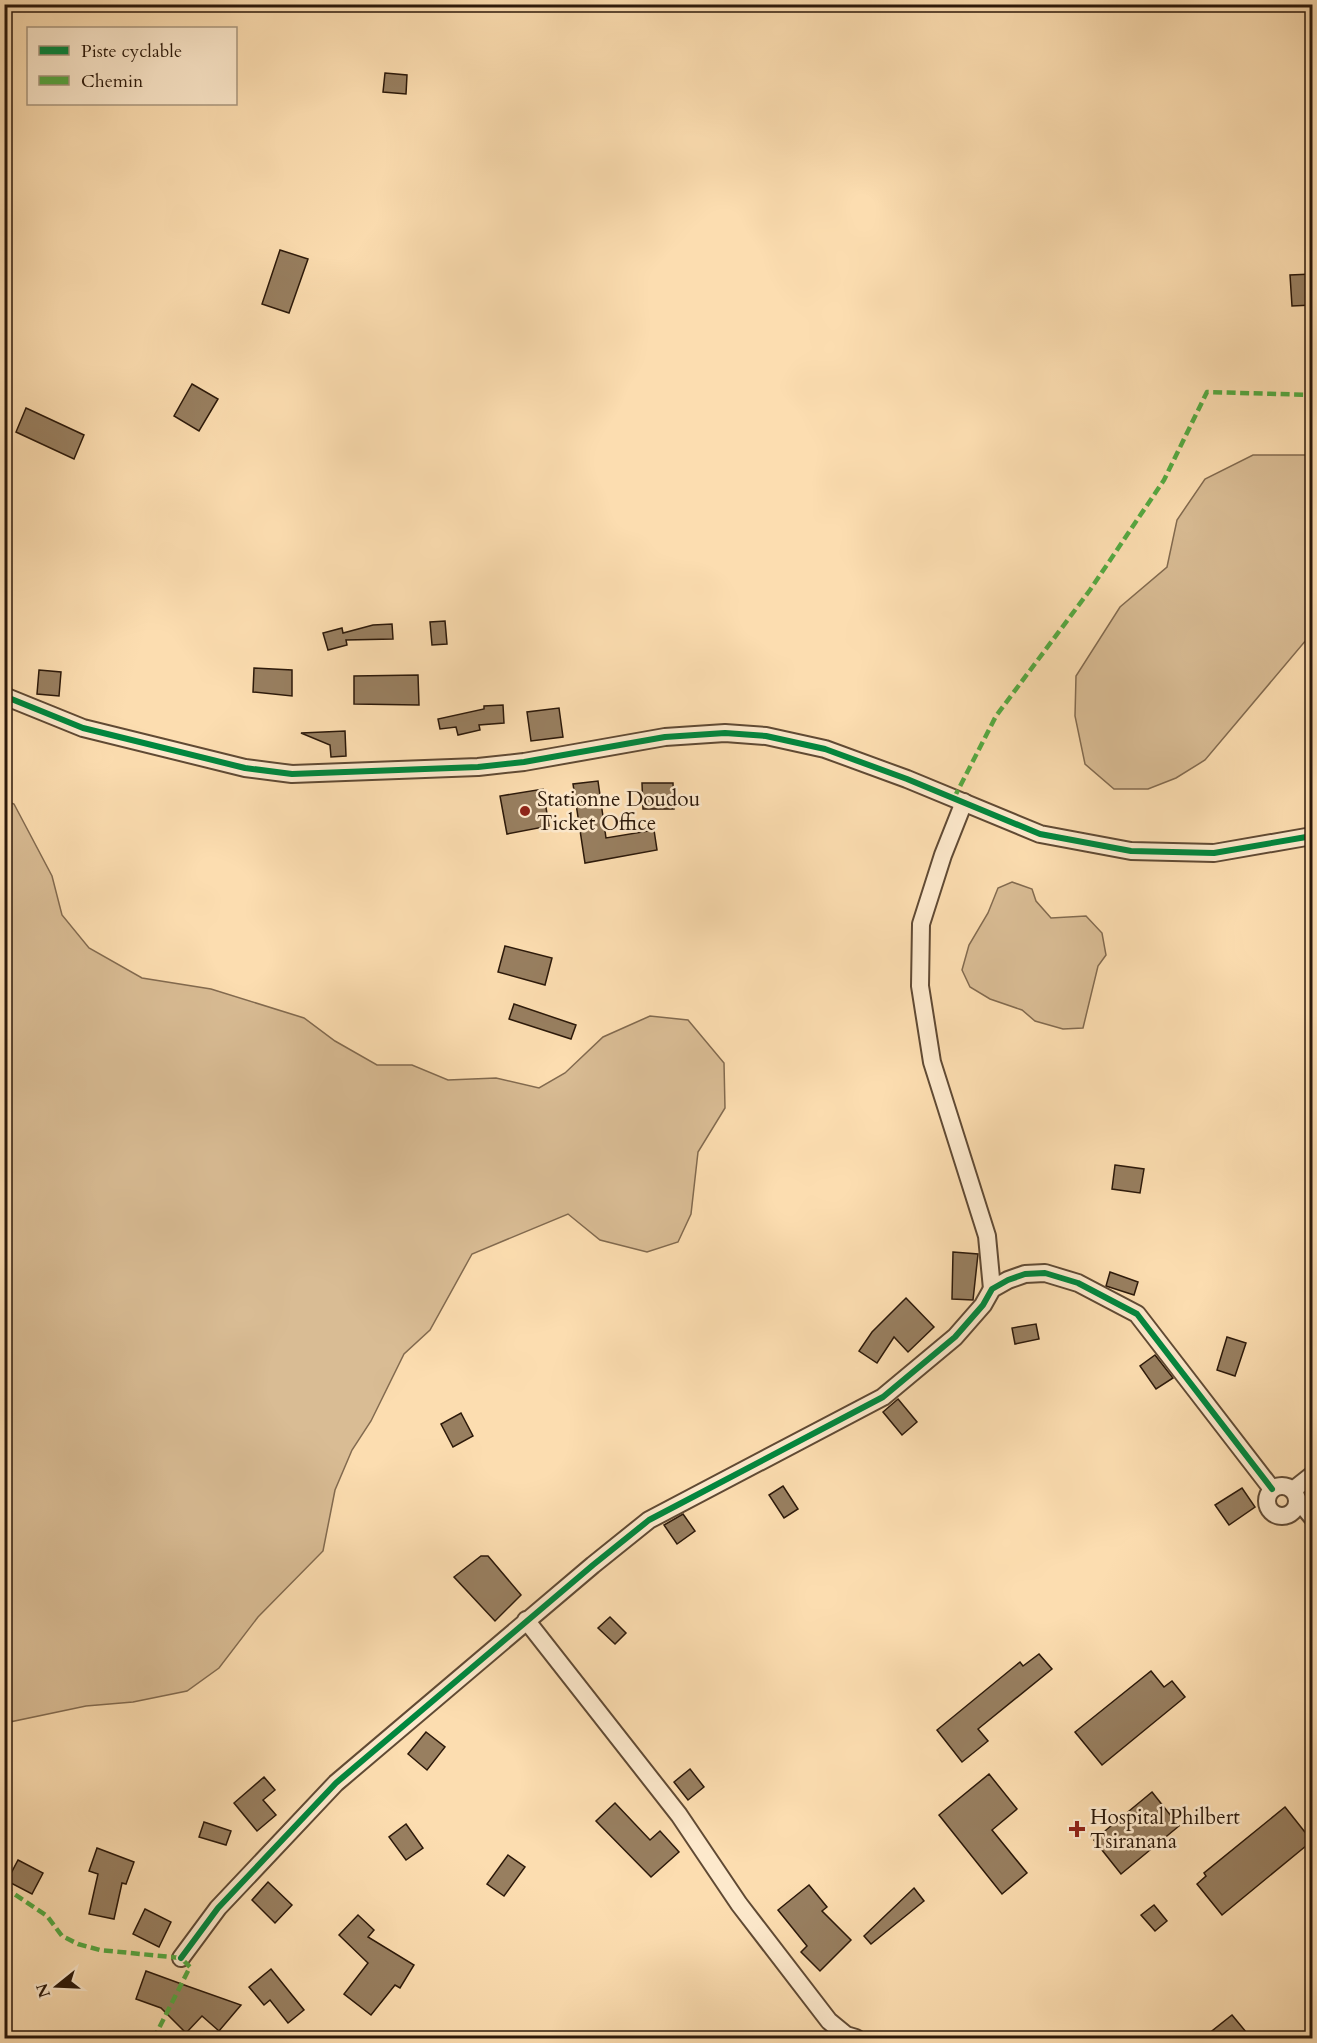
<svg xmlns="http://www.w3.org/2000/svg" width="1317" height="2043" font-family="Cardo,serif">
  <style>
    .green { fill: #d9bc94; stroke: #826a4f; stroke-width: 1.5 }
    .building { fill: #987f60; stroke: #2c190a; stroke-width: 1.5 }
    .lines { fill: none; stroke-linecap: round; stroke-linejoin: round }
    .minor-casing { stroke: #604a34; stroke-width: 20 }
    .minor { stroke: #fde9cc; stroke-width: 16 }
    .quiet { stroke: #54a941; stroke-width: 4.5; stroke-dasharray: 9 4.5; stroke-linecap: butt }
    .cycleway-casing { stroke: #fde9cc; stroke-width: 10 }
    .cycleway { stroke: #00873e; stroke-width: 6 }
    .poi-dot { fill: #8f2418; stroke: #fde9cc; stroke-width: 2 }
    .labels { text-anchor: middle; stroke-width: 5; stroke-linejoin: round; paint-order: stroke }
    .poi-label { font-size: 21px; fill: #2c190a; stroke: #fde9cc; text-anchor: start }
  </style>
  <rect width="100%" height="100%" fill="#fcddb0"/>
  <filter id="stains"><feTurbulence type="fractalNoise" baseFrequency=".00333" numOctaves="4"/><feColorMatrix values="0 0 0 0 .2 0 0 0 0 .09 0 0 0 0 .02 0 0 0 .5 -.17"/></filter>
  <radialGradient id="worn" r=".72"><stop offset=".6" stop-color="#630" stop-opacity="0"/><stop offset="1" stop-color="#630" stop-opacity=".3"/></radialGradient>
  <!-- green -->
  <g class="green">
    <path d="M 1253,455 L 1312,455 L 1312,633 L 1205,760 L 1176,778 L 1148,789 L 1114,789 L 1085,764 L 1075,716 L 1076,676 L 1120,607 L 1167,567 L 1177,520 L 1205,479 Z"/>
    <path d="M 4,800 L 14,804 L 52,876 L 62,915 L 89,948 L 142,978 L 211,989 L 304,1018 L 335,1041 L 377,1065 L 412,1065 L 448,1080 L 496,1078 L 539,1088 L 565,1073 L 603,1037 L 650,1016 L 688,1020 L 724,1063 L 725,1108 L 698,1152 L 691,1214 L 678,1242 L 647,1252 L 600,1240 L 568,1214 L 472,1254 L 430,1330 L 404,1354 L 371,1421 L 352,1450 L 335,1490 L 323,1551 L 258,1617 L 219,1668 L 187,1691 L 133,1702 L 86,1706 L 5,1723 Z"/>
    <path d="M 1012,882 L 1032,889 L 1036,901 L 1051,918 L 1086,916 L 1102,933 L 1106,955 L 1098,966 L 1083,1028 L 1063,1029 L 1035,1021 L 1022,1010 L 990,999 L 970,987 L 962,970 L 969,945 L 988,913 L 998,888 Z"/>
  </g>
  <!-- building -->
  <g class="building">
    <path d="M 385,73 L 407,75 L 406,94 L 383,92 Z"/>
    <path d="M 280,250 L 308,259 L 289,313 L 262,304 Z"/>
    <path d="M 1312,274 L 1312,305 L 1292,306 L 1290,275 Z"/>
    <path d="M 192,384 L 218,399 L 199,431 L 174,416 Z"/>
    <path d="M 26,408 L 84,435 L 74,459 L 16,432 Z"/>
    <path d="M 445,621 L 447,644 L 432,645 L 430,622 Z"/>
    <path d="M 392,624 L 393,639 L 346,640 L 347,645 L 328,650 L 323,633 L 342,628 L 343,633 L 373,625 Z"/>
    <path d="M 254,668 L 292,670 L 292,696 L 253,692 Z"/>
    <path d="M 39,670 L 61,672 L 59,696 L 37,694 Z"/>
    <path d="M 418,675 L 419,705 L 354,704 L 354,676 Z"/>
    <path d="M 503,705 L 504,723 L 479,725 L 480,730 L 458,735 L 456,727 L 440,729 L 438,719 L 484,709 L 484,706 Z"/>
    <path d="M 559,708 L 563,737 L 531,741 L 527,712 Z"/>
    <path d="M 345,731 L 346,756 L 331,757 L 330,745 L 301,733 Z"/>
    <path d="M 598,781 L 606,838 L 654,830 L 657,850 L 585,863 L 573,784 Z"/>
    <path d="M 642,783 L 673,783 L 674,809 L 643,809 Z"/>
    <path d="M 543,789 L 549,826 L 507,834 L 500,796 Z"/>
    <path d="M 505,946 L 552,958 L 545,985 L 498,972 Z"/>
    <path d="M 514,1004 L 576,1025 L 571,1039 L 509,1019 Z"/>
    <path d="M 1115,1165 L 1144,1169 L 1140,1193 L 1112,1189 Z"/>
    <path d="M 953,1252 L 978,1254 L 973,1300 L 952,1299 Z"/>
    <path d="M 1110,1272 L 1138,1282 L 1134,1295 L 1106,1286 Z"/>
    <path d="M 906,1298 L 934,1327 L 908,1352 L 894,1337 L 877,1363 L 859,1351 L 872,1332 Z"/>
    <path d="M 1036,1324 L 1039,1339 L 1015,1344 L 1012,1328 Z"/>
    <path d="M 1227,1337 L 1246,1343 L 1235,1376 L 1217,1370 Z"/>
    <path d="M 1155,1355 L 1173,1378 L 1156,1389 L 1140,1366 Z"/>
    <path d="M 898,1399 L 917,1422 L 902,1435 L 883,1412 Z"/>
    <path d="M 461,1413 L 473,1436 L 453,1447 L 441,1424 Z"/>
    <path d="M 783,1486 L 798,1509 L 784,1518 L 769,1495 Z"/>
    <path d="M 1242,1488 L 1255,1507 L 1229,1525 L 1215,1505 Z"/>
    <path d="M 683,1514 L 695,1531 L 677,1544 L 664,1525 Z"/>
    <path d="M 481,1556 L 488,1556 L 521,1595 L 495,1621 L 454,1577 Z"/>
    <path d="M 610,1617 L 626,1633 L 615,1644 L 598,1628 Z"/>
    <path d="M 1039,1654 L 1052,1669 L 978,1729 L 988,1741 L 962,1762 L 937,1730 L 1020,1662 L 1023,1666 Z"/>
    <path d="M 1151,1671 L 1164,1687 L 1172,1681 L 1185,1697 L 1102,1765 L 1075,1732 Z"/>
    <path d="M 426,1732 L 445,1747 L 427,1770 L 408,1754 Z"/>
    <path d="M 690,1769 L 704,1787 L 688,1800 L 674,1782 Z"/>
    <path d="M 989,1774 L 1017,1809 L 992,1830 L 1027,1873 L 1002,1894 L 939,1815 Z"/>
    <path d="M 264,1777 L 275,1790 L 263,1800 L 276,1815 L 257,1831 L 234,1803 Z"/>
    <path d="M 1152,1792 L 1179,1826 L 1121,1874 L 1094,1840 Z"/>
    <path d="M 615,1803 L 650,1840 L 660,1831 L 679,1852 L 651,1877 L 596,1821 Z"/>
    <path d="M 1285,1807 L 1312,1841 L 1222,1915 L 1197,1884 L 1206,1876 L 1204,1873 Z"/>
    <path d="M 204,1822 L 231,1831 L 226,1845 L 199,1837 Z"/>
    <path d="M 406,1824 L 423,1848 L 406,1860 L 389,1837 Z"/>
    <path d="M 97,1848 L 134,1862 L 126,1884 L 122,1883 L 114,1919 L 89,1914 L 98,1874 L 89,1871 Z"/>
    <path d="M 508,1855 L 525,1867 L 504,1896 L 487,1884 Z"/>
    <path d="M 18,1860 L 43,1873 L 32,1894 L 7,1881 Z"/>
    <path d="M 268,1882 L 292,1905 L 275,1923 L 252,1900 Z"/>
    <path d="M 809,1885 L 827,1907 L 822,1911 L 851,1940 L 820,1971 L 801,1952 L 807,1946 L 778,1910 Z"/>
    <path d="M 914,1888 L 924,1901 L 871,1944 L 864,1936 Z"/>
    <path d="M 1154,1905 L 1167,1921 L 1155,1931 L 1141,1915 Z"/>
    <path d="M 145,1909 L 171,1922 L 159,1947 L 133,1934 Z"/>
    <path d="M 358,1915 L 374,1930 L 368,1937 L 414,1965 L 400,1988 L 395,1985 L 371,2015 L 344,1994 L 368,1963 L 339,1935 Z"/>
    <path d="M 271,1969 L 304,2010 L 288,2023 L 270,2000 L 264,2005 L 249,1987 Z"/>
    <path d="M 146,1971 L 187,1986 L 241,2005 L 219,2031 L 202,2016 L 186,2033 L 161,2008 L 136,1999 Z"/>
    <path d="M 1232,2015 L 1251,2038 L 1203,2038 Z"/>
  </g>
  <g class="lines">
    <defs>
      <g id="minor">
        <path d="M 4,696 L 83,728 L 245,768 L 292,774 L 478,767 L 524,762 L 665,737 L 725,733 L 766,736 L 825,749 L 907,779 L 1040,834 L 1131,851 L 1214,853 L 1312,836"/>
        <path d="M 964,802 L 943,855 L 921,924 L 920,986 L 932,1062 L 987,1236 L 992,1289"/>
        <circle cx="1282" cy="1501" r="15"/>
        <path d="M 1293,1490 L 1312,1475"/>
        <path d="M 1297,1499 L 1312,1517"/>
        <path d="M 526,1620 L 679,1815 L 739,1904 L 829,2021 L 846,2035 L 856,2038"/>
        <path d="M 181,1958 L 218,1908 L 336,1783 L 593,1565 L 649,1520 L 883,1397 L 955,1337 L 983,1305 L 992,1289 L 1008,1280 L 1025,1274 L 1045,1273 L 1078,1283 L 1137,1314 L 1272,1489"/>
      </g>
    </defs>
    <!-- minor casing -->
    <use href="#minor" class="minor-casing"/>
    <!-- minor -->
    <use href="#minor" class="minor"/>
    <!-- quiet -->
    <g class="quiet">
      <path d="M 954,798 L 996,716 L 1090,590 L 1164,480 L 1207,392 L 1312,395"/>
      <path d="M 4,1887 L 47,1916 L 62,1936 L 78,1944 L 100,1950 L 181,1958 L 190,1967 L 154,2038"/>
    </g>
    <defs>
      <g id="cycleway">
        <path d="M 4,696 L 83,728 L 245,768 L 292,774 L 478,767 L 524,762 L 665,737 L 725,733 L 766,736 L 825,749 L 907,779 L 1040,834 L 1131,851 L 1214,853 L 1312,836"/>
        <path d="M 181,1958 L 218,1908 L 336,1783 L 593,1565 L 649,1520 L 883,1397 L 955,1337 L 983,1305 L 992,1289 L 1008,1280 L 1025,1274 L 1045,1273 L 1078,1283 L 1137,1314 L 1272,1489"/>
      </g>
    </defs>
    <!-- cycleway casing -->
    <use href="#cycleway" class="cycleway-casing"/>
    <!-- cycleway -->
    <use href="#cycleway" class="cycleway"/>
  </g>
  <!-- markers -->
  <g class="poi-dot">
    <circle cx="525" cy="811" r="6"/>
    <path d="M1074 1820h6v6h6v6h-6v6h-6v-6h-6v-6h6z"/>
  </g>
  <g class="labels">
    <!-- poi labels -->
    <g class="poi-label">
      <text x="537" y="806">Stationne Doudou<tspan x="537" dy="24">Ticket Office</tspan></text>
      <text x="1090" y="1824">Hospital Philbert<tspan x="1090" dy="24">Tsiranana</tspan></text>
    </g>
  </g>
  <!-- margin -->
  <rect width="1317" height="2043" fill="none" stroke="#fcddb0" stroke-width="24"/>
  <rect x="6" y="6" width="1305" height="2031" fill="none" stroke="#2c190a" stroke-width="3"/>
  <rect x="12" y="12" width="1293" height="2019" fill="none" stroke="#2c190a" stroke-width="1.5"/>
  <!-- legend -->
  <rect x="27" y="27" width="210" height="78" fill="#fde9cc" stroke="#a9967e" stroke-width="1.5"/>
  <rect x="39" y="46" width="30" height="9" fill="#00873e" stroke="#a9967e" stroke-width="1.5"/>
  <text x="81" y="57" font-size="18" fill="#2c190a">Piste cyclable</text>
  <rect x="39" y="76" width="30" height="9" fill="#54a941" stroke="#a9967e" stroke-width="1.5"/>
  <text x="81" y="87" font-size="18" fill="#2c190a">Chemin</text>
  <!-- north arrow -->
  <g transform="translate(57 1986) rotate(252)" stroke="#fde9cc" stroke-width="4.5" paint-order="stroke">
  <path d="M0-4.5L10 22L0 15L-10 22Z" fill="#2c190a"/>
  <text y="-9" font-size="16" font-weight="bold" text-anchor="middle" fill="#2c190a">N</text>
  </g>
  <rect width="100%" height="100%" filter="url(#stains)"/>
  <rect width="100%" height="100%" fill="url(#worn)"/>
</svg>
